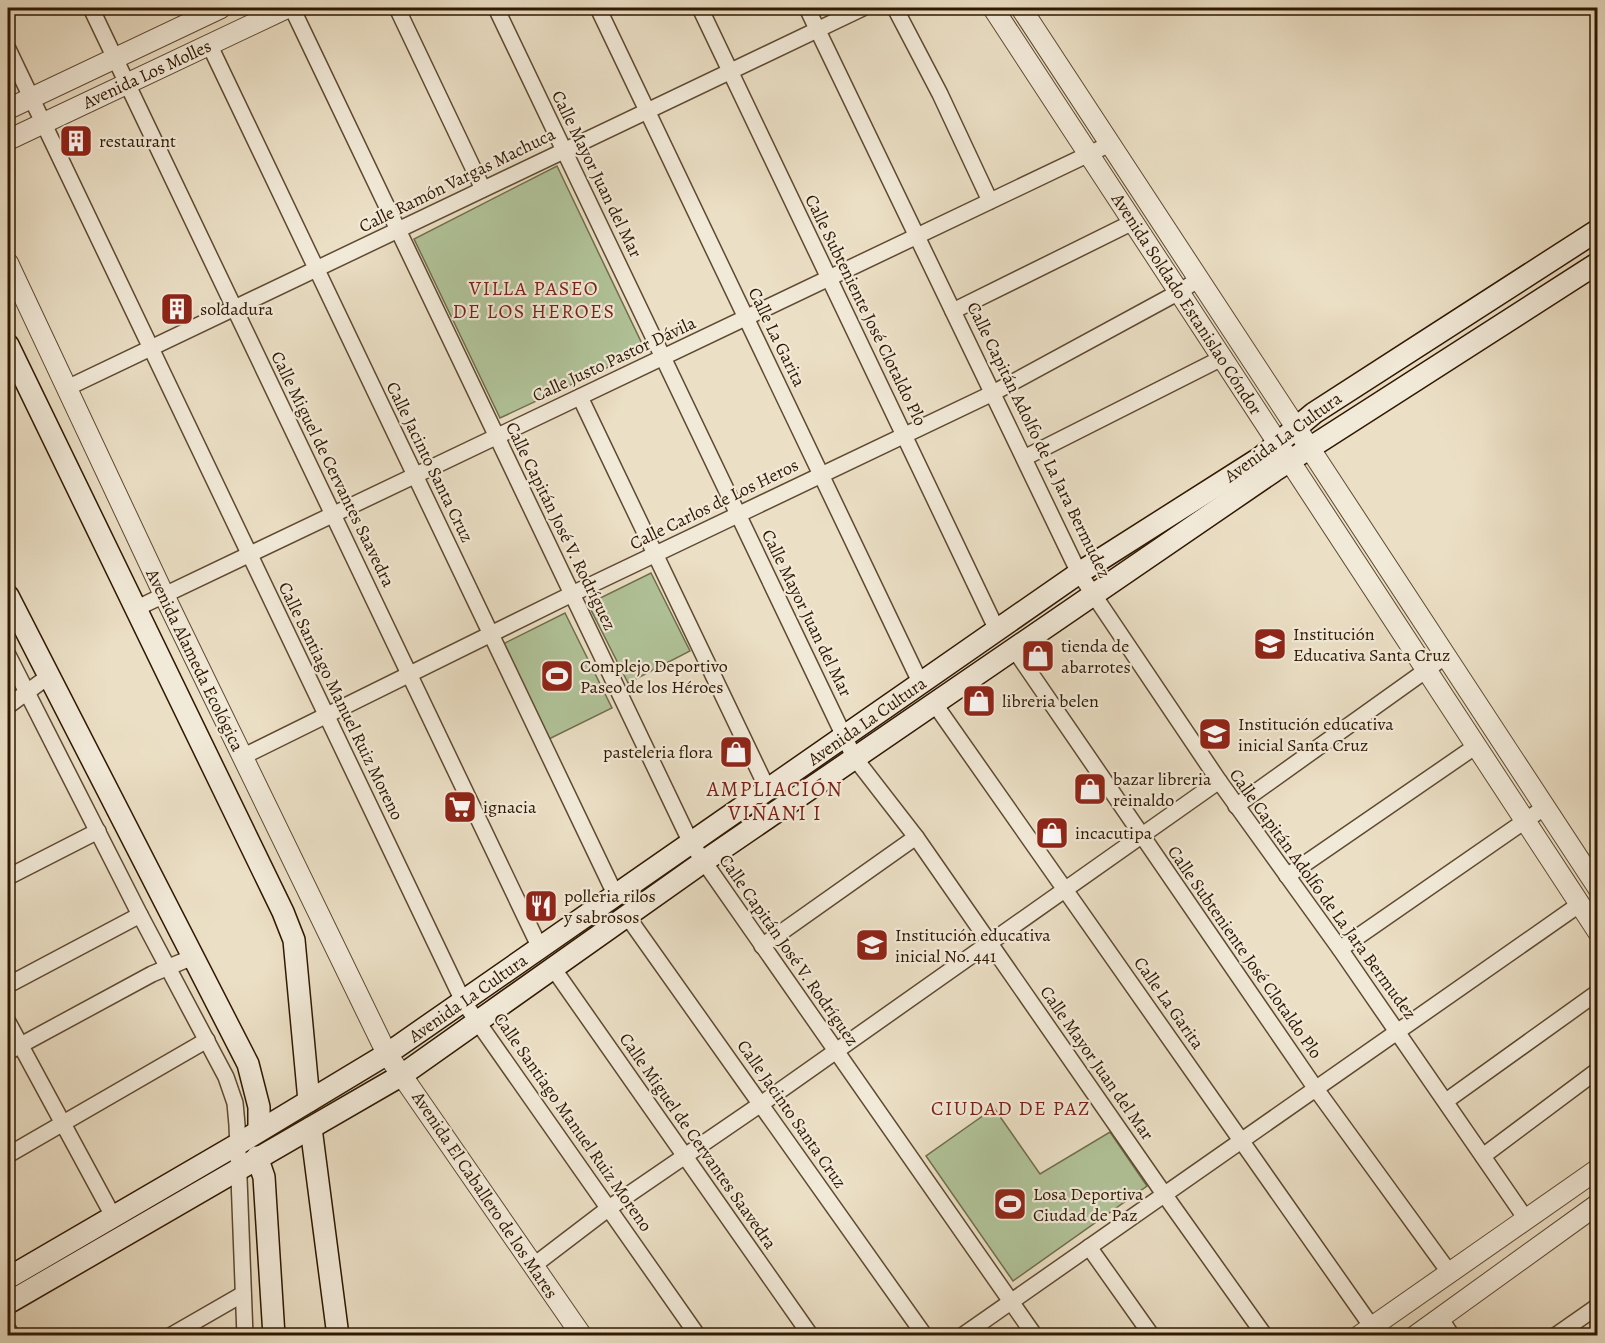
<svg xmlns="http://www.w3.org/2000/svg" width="1605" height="1343" font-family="Alegreya,serif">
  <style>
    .green { fill: #b1c399; stroke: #706e4c; stroke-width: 1.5 }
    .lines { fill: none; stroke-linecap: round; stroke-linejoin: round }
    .minor-casing { stroke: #5e4a31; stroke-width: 18 }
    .tertiary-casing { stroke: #5e4a31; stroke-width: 22 }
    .secondary-casing { stroke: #2f1800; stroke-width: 24 }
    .minor { stroke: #f2ead9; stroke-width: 15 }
    .tertiary { stroke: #f2ead9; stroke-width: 20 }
    .secondary { stroke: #f2ead9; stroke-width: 21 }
    .labels { text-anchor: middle; stroke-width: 4.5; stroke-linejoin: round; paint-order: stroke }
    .street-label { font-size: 18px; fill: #2f1800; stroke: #f2ead9 }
    .poi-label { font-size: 18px; fill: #2f1800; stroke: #f2ead9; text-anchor: start }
    .neighbourhood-label { font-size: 20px; letter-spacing: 1.5px; fill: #7a1f14; stroke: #f2ead9 }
    .quarter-label { font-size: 21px; letter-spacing: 1.5px; fill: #7a1f14; stroke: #f2ead9 }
  </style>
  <rect width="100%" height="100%" fill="#ebdfc5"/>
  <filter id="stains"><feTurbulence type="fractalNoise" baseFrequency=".00333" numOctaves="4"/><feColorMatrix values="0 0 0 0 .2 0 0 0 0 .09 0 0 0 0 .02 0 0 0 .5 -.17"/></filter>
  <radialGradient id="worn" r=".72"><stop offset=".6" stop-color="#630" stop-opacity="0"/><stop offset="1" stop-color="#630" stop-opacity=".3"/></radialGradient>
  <!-- green -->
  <g class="green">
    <path d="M 557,166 L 645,350 L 500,418 L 414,239 Z"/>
    <path d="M 651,573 L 690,651 L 628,683 L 588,604 Z"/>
    <path d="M 565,613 L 612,708 L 549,739 L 503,644 Z"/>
    <path d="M 994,1108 L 1040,1174 L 1110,1132 L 1147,1186 L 1013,1281 L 926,1156 Z"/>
  </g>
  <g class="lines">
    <defs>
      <g id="minor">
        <path d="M 91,8 L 540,948"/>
        <path d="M 292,8 L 691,843 L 1035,1336"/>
        <path d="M 397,8 L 483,189"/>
        <path d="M 496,8 L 854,757 L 916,837 L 1164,1194 L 1265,1336"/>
        <path d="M 598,8 L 921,684"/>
        <path d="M 700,8 L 997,630"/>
        <path d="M 807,8 L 1079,573 L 1219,781 L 1340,949 L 1526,1219"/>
        <path d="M 895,8 L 940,94 L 990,201"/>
        <path d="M 209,44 L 616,896"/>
        <path d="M 8,49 L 463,1001 L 698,1336"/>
        <path d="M 953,311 L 1133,222"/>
        <path d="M 67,388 L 863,8"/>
        <path d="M 580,397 L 768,790"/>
        <path d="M 1024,458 L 1222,358"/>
        <path d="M 135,609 L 1110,144"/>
        <path d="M 1014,649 L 1316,1089 L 1449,1272"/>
        <path d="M 8,655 L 140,915 L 226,1077 L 235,1103 L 237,1125 L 245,1336"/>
        <path d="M 934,703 L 1372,1327"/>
        <path d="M 8,706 L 49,676"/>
        <path d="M 242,757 L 572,594 L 993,393 L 1179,292 L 1199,279"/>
        <path d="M 1236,806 L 1446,656"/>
        <path d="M 1287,876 L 1476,746"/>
        <path d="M 8,877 L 98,831"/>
        <path d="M 627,916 L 925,1336"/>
        <path d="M 762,946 L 916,837"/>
        <path d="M 1340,949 L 1545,807"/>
        <path d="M 553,968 L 811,1336"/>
        <path d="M 8,985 L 140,915"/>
        <path d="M 8,1022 L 113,1216"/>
        <path d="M 8,1052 L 152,974 L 193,957"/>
        <path d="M 1446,1101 L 1598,992"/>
        <path d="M 8,1155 L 207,1040"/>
        <path d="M 1483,1156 L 1598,1070"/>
        <path d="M 1089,1247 L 1152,1336"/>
        <path d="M 533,1266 L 609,1208 L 761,1104 L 1219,781"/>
        <path d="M 1440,1318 L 1452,1336"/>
        <path d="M 8,1329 L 12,1336"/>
        <path d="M 170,1336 L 243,1294"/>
        <path d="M 962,1336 L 1580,904"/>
        <path d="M 1555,1336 L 1598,1306"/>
      </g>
      <g id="tertiary">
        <path d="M 993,8 L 1598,932"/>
        <path d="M 1021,8 L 1598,888"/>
        <path d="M 8,109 L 221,8"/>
        <path d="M 8,140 L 287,8"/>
        <path d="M 8,263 L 164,595 L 387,1054 L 582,1336"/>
        <path d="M 1359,1336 L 1598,1169"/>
        <path d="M 1415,1336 L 1598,1204"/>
      </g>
      <g id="secondary">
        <path d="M 8,345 L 283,912 L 294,940 L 309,1101"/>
        <path d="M 8,596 L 248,1064 L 259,1107 L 259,1130"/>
        <path d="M 311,1128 L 338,1336"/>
        <path d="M 257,1157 L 264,1177 L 274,1336"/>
        <path d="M 8,1278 L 238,1144 L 387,1054 L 1079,573 L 1260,458 L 1314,413 L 1598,230"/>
        <path d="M 8,1303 L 402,1075 L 703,862 L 1274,471 L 1598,263"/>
      </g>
    </defs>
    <!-- minor casing -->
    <use href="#minor" class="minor-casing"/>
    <!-- tertiary casing -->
    <use href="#tertiary" class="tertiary-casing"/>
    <!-- secondary casing -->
    <use href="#secondary" class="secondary-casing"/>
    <!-- minor -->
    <use href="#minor" class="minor"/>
    <!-- tertiary -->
    <use href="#tertiary" class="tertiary"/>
    <!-- secondary -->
    <use href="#secondary" class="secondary"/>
  </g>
  <!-- icons -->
  <defs>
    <symbol id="building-square" viewBox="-11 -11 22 22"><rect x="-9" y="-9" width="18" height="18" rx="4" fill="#8f2418" stroke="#f2ead9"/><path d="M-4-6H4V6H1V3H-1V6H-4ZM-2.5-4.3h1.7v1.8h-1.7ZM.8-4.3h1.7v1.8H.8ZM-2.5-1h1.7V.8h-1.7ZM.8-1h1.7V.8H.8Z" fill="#fff"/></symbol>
    <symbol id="school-square" viewBox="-11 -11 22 22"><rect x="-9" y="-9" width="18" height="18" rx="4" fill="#8f2418" stroke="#f2ead9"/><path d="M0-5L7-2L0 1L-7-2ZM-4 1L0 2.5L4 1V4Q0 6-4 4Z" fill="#fff"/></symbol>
    <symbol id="shop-square" viewBox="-11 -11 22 22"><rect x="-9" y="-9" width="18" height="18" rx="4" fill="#8f2418" stroke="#f2ead9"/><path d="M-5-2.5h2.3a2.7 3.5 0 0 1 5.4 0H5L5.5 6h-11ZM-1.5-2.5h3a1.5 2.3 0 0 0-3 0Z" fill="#fff"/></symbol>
    <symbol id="stadium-square" viewBox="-11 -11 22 22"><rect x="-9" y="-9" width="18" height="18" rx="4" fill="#8f2418" stroke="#f2ead9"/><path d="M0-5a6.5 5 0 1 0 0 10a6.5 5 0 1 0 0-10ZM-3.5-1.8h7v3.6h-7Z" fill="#fff"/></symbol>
    <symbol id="supermarket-square" viewBox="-11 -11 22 22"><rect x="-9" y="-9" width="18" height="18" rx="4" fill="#8f2418" stroke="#f2ead9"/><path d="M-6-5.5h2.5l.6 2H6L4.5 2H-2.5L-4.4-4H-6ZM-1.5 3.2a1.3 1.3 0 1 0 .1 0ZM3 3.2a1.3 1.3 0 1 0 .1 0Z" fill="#fff"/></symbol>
    <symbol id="restaurant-square" viewBox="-11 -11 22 22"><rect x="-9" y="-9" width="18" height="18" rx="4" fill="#8f2418" stroke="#f2ead9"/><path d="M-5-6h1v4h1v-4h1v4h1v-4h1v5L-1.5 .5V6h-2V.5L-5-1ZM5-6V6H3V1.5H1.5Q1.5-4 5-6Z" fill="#fff"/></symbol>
  </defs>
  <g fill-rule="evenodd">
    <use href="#building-square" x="57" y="122" width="38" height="38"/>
    <use href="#building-square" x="158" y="290" width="38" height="38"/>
    <use href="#school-square" x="1251" y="625" width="38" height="38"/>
    <use href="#shop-square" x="1019" y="637" width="38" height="38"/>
    <use href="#stadium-square" x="538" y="657" width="38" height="38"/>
    <use href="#shop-square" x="960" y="682" width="38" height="38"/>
    <use href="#school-square" x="1196" y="715" width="38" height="38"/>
    <use href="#shop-square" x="717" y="733" width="38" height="38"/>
    <use href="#shop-square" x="1071" y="770" width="38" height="38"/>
    <use href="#supermarket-square" x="441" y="788" width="38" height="38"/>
    <use href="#shop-square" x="1033" y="814" width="38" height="38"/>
    <use href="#restaurant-square" x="522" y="887" width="38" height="38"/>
    <use href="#school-square" x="853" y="926" width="38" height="38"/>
    <use href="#stadium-square" x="991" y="1185" width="38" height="38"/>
  </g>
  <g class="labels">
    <!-- street labels -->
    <g class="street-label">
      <text transform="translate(147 74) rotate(-25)" y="6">Avenida Los Molles</text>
      <text transform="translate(597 174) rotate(64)" y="6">Calle Mayor Juan del Mar</text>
      <text transform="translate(457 180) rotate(-26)" y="6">Calle Ramón Vargas Machuca</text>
      <text transform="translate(1187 304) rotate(57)" y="6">Avenida Soldado Estanislao Cóndor</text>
      <text transform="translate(866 310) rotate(64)" y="6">Calle Subteniente José Clotaldo Plo</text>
      <text transform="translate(777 337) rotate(64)" y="6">Calle La Garita</text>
      <text transform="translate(614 359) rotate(-25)" y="6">Calle Justo Pastor Dávila</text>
      <text transform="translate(1283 437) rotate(-36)" y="6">Avenida La Cultura</text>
      <text transform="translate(1039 440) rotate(64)" y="6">Calle Capitán Adolfo de La Jara Bermudez</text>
      <text transform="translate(430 462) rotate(64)" y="6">Calle Jacinto Santa Cruz</text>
      <text transform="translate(333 469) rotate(64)" y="6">Calle Miguel de Cervantes Saavedra</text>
      <text transform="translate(714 504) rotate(-26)" y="6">Calle Carlos de Los Heros</text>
      <text transform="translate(561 526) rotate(64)" y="6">Calle Capitán José V. Rodríguez</text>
      <text transform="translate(807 613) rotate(64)" y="6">Calle Mayor Juan del Mar</text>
      <text transform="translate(195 660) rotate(64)" y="6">Avenida Alameda Ecológica</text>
      <text transform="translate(341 701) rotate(64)" y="6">Calle Santiago Manuel Ruiz Moreno</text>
      <text transform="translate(867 721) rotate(-35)" y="6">Avenida La Cultura</text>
      <text transform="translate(1323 894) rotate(54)" y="6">Calle Capitán Adolfo de La Jara Bermudez</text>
      <text transform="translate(789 950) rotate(55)" y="6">Calle Capitán José V. Rodríguez</text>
      <text transform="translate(1245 952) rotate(55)" y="6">Calle Subteniente José Clotaldo Plo</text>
      <text transform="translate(468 998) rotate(-35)" y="6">Avenida La Cultura</text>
      <text transform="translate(1169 1003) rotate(55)" y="6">Calle La Garita</text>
      <text transform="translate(1097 1063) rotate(55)" y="6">Calle Mayor Juan del Mar</text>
      <text transform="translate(792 1114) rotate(55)" y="6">Calle Jacinto Santa Cruz</text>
      <text transform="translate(573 1122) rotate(55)" y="6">Calle Santiago Manuel Ruiz Moreno</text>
      <text transform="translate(698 1141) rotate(55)" y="6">Calle Miguel de Cervantes Saavedra</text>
      <text transform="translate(485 1195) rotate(56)" y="6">Avenida El Caballero de los Mares</text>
    </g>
    <!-- poi labels -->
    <g class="poi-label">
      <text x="99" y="147">restaurant</text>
      <text x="200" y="315">soldadura</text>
      <text x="1293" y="640">Institución<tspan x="1293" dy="21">Educativa Santa Cruz</tspan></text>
      <text x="1061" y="652">tienda de<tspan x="1061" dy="21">abarrotes</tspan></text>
      <text x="580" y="672">Complejo Deportivo<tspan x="580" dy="21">Paseo de los Héroes</tspan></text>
      <text x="1002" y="707">libreria belen</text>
      <text x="1238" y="730">Institución educativa<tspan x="1238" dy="21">inicial Santa Cruz</tspan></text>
      <text x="713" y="758" text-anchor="end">pasteleria flora</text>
      <text x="1113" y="785">bazar libreria<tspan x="1113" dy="21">reinaldo</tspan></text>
      <text x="483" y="813">ignacia</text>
      <text x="1075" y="839">incacutipa</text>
      <text x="564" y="902">polleria rilos<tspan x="564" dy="21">y sabrosos</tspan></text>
      <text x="895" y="941">Institución educativa<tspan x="895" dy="21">inicial No. 441</tspan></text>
      <text x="1033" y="1200">Losa Deportiva<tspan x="1033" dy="21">Ciudad de Paz</tspan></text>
    </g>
    <!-- neighbourhood labels -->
    <g class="neighbourhood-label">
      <text x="534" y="295">VILLA PASEO<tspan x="534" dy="23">DE LOS HEROES</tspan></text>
      <text x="1011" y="1115">CIUDAD DE PAZ</text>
    </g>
    <!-- quarter labels -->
    <g class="quarter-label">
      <text x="775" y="796">AMPLIACIÓN<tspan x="775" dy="24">VIÑANI I</tspan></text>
    </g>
  </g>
  <!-- margin -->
  <rect width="1605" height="1343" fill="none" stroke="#ebdfc5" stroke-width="30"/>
  <rect x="9" y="9" width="1587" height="1325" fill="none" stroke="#2f1800" stroke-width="3"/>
  <rect x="15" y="15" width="1575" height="1313" fill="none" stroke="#2f1800" stroke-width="1.5"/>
  <rect width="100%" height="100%" filter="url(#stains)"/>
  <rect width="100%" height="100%" fill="url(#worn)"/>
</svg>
